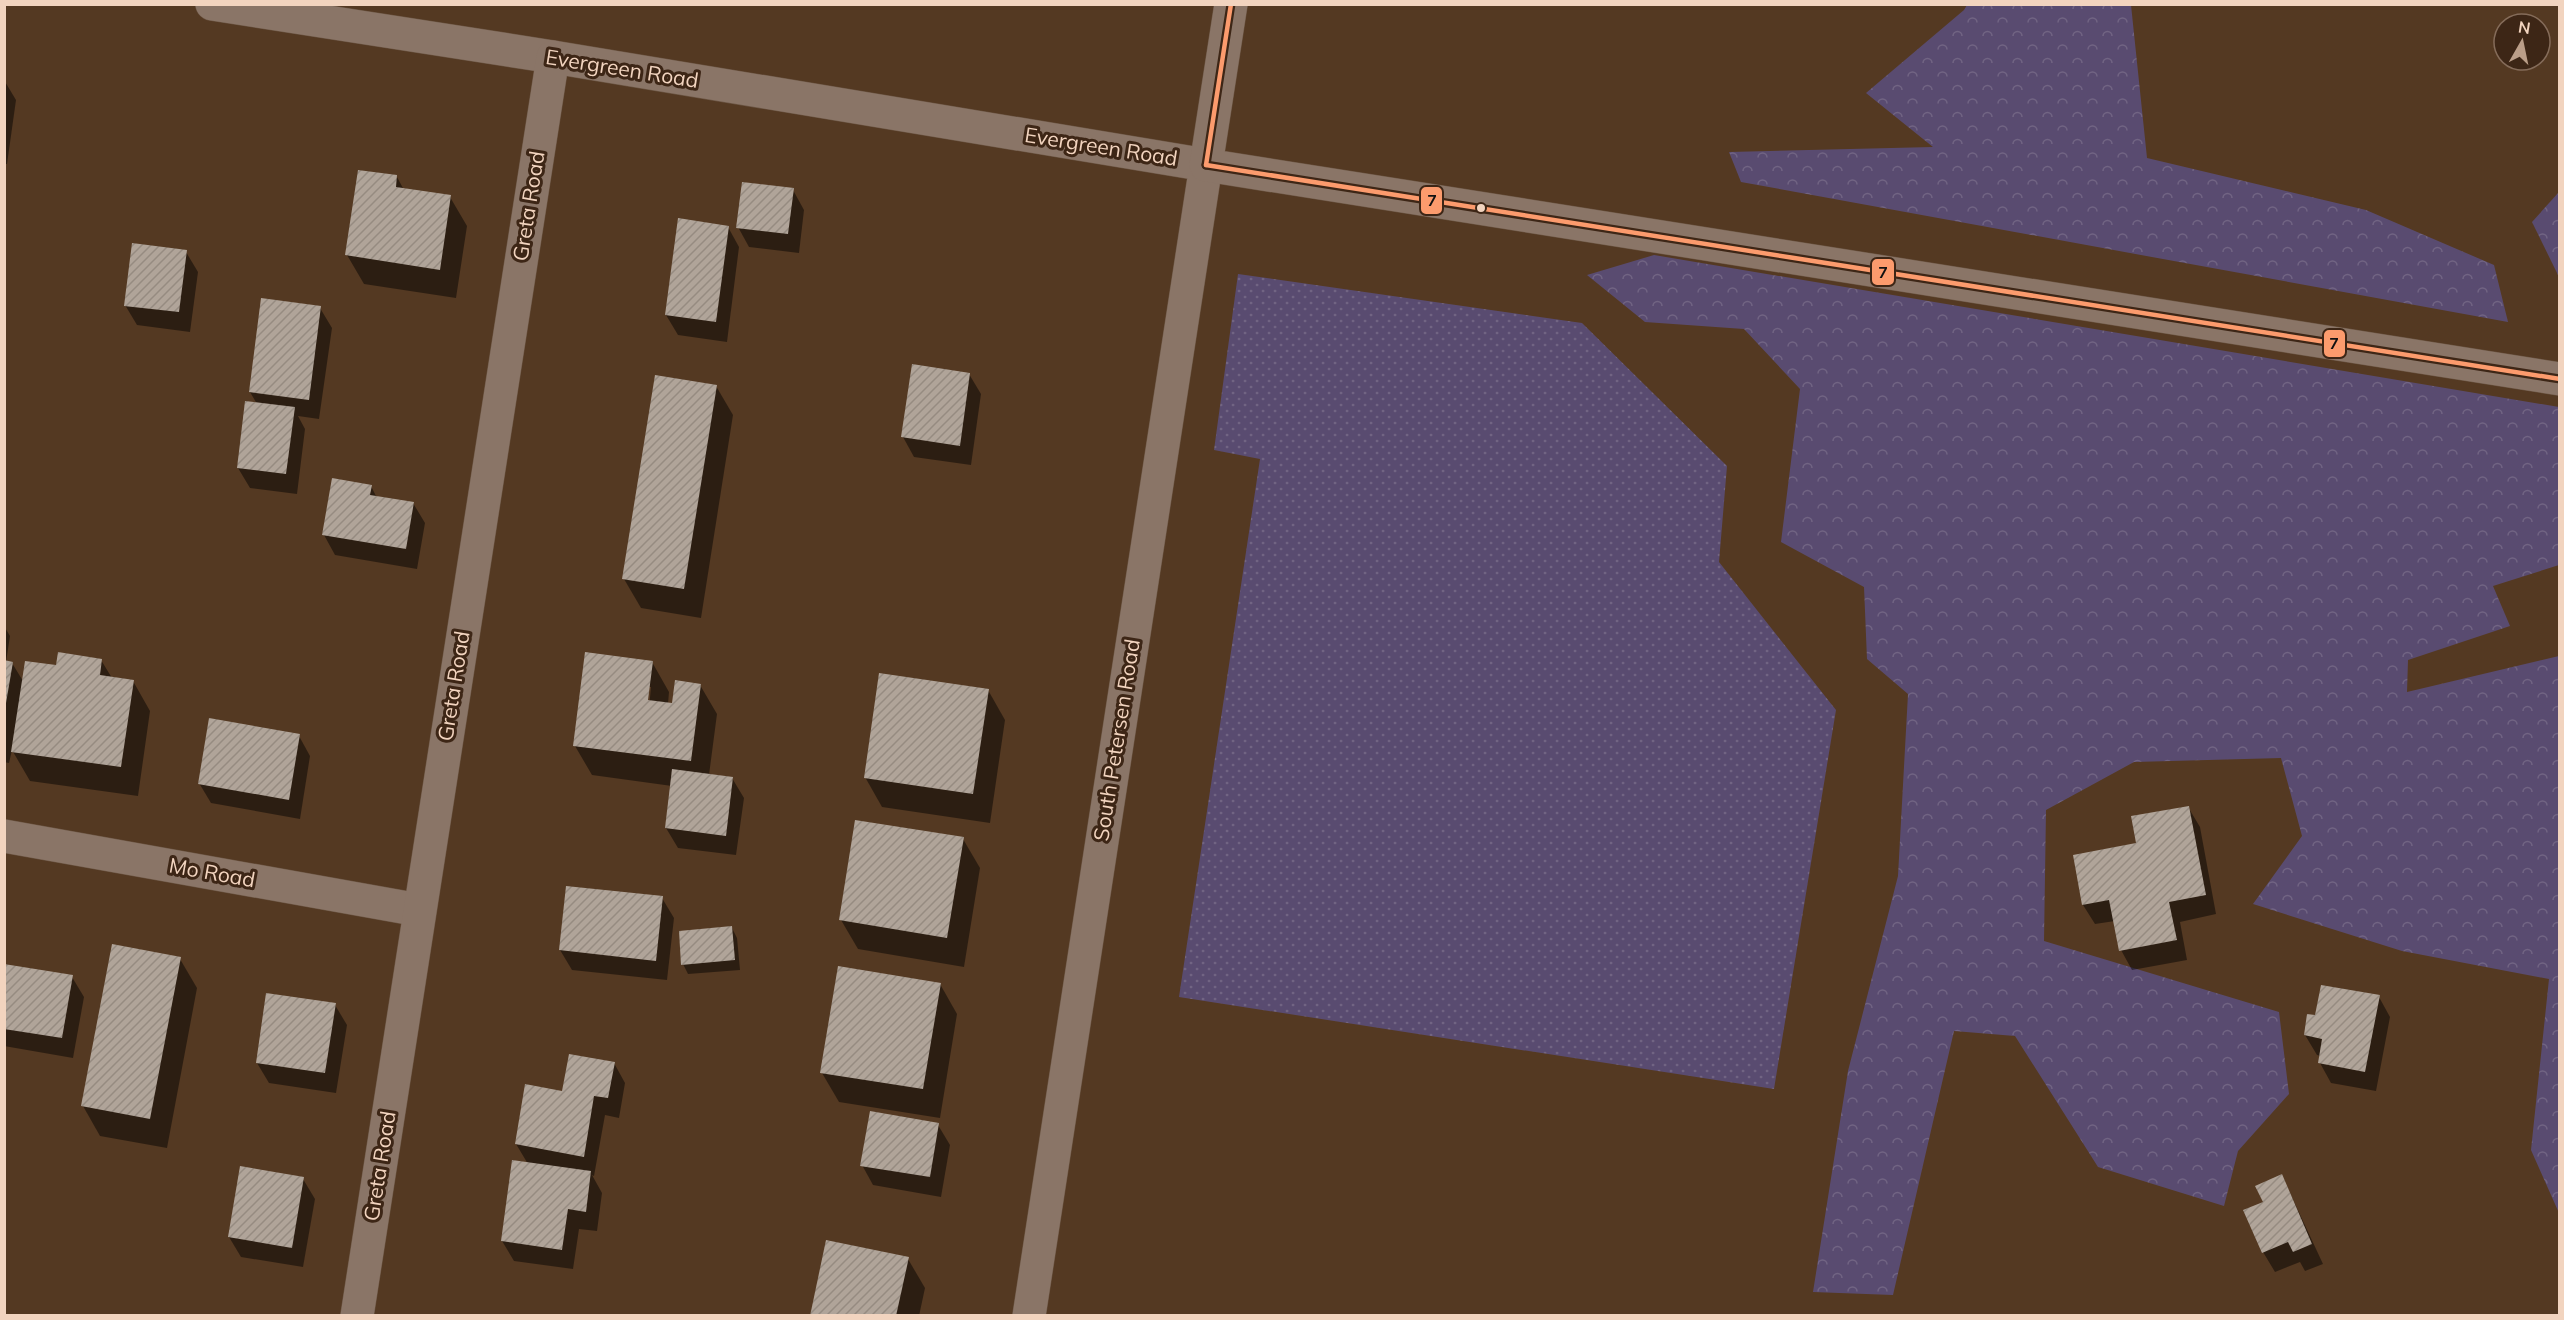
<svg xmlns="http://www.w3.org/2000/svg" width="2564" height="1320" font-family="Mulish,sans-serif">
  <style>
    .forest { fill: url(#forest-crowns) }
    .park { fill: url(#park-dots) }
    .shadow { fill: #0007; fill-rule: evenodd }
    .building { fill: url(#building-hatch) }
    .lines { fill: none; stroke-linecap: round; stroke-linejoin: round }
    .street-casing { stroke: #6b5543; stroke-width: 34 }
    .secondary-casing { stroke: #6b5543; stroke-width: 34 }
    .street { stroke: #8a7567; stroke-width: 33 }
    .secondary { stroke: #8a7567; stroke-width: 33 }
    .bus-1-casing { stroke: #3d2616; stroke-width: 9 }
    .bus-1 { stroke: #fc9b6d; stroke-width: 4.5 }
    .bus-dot { fill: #f2d4bf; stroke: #3d2616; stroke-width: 2 }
    .labels { text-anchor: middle; stroke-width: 6; stroke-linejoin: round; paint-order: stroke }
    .street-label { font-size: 21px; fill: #f2d4bf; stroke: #3d2616 }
    .line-badge { stroke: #3d2616; stroke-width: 2 }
    .pale-badge-label { font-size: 16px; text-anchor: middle; font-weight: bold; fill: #111 }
  </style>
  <defs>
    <pattern id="forest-crowns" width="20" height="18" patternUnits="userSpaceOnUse" patternTransform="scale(1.5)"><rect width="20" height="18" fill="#594b70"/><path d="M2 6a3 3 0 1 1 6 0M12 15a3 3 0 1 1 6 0" fill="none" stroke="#716483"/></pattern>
    <pattern id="park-dots" width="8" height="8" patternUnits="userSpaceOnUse" patternTransform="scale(1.5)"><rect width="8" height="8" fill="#594b70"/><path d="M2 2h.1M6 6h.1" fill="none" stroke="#716483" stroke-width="1.8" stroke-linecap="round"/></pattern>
    <pattern id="building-hatch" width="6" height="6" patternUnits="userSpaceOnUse" patternTransform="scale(1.5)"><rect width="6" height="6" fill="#b0a499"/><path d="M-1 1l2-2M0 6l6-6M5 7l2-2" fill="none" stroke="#968b81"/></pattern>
  </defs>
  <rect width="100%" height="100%" fill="#543922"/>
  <!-- forest -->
  <g class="forest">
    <path d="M 1967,5 L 2131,5 L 2147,158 L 2366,210 L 2494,265 L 2508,322 L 1741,182 L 1729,152 L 1933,147 L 1866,93 L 1964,10 Z"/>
    <path d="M 2559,192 L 2559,277 L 2532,222 Z"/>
    <path d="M 1654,255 L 2559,407 L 2559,565 L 2493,586 L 2510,626 L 2408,660 L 2407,692 L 2559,656 L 2559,1213 L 2531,1150 L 2549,979 L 2402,951 L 2253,904 L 2302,836 L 2281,758 L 2134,762 L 2046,810 L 2044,941 L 2279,1012 L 2289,1094 L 2238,1151 L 2224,1206 L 2098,1167 L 2015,1036 L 1954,1031 L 1893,1295 L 1813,1292 L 1848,1071 L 1898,876 L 1908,694 L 1867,659 L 1864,587 L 1781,542 L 1800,389 L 1744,329 L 1645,322 L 1587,275 Z"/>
  </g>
  <!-- park -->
  <path class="park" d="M 1238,274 L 1582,323 L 1727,466 L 1719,562 L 1836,710 L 1774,1089 L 1179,997 L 1260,459 L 1214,450 Z"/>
  <!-- shadow -->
  <g class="shadow">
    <path d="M 4,80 L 16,100 L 7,164 L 4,164 Z"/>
    <path d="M 397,177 L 404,190 L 450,197 L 467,226 L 456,298 L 364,284 L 347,255 Z"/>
    <path d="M 793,190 L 804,210 L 799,253 L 749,247 L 738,227 Z"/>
    <path d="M 728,227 L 739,247 L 727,342 L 678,335 L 666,315 Z"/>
    <path d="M 186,252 L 198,272 L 190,332 L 137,325 L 125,305 Z"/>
    <path d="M 320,308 L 332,328 L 319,419 L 298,416 L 305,429 L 297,494 L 250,488 L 238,468 L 257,404 L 250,392 Z"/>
    <path d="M 969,374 L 981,394 L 971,465 L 914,457 L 903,437 Z"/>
    <path d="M 716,386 L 733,415 L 701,618 L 641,608 L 624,579 Z"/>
    <path d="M 371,486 L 377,498 L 413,503 L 425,523 L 417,569 L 335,555 L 324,535 Z"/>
    <path d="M 4,626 L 10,636 L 6,662 L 12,663 L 23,681 L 58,667 L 101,660 L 112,678 L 133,681 L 150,711 L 138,796 L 30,781 L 12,750 L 9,763 L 4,762 Z"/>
    <path d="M 652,662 L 669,692 L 668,704 L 673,705 L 700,685 L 717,714 L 709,775 L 732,778 L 744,798 L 736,855 L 678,848 L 666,828 L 672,786 L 592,775 L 575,746 ZM 648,687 L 651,687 L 649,708 L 646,707 Z"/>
    <path d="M 988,690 L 1005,720 L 990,823 L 882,807 L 865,777 Z"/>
    <path d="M 299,736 L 310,756 L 300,819 L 211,803 L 199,783 Z"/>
    <path d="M 2188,807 L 2200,827 L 2216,914 L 2180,922 L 2187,960 L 2132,970 L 2121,950 L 2115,921 L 2095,924 L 2083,905 L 2137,844 Z"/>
    <path d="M 963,839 L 980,868 L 964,967 L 858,949 L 841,920 Z"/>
    <path d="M 662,898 L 674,918 L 667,980 L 572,970 L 560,950 Z"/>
    <path d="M 732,928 L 737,938 L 740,970 L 688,974 L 683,964 Z"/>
    <path d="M 180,959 L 197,988 L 167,1148 L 100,1136 L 83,1106 Z"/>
    <path d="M 4,965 L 72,977 L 84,997 L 73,1058 L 4,1046 Z"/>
    <path d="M 940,984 L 957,1014 L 940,1118 L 839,1102 L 822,1073 Z"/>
    <path d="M 2379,997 L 2390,1017 L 2376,1091 L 2331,1083 L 2320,1063 L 2321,1056 L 2317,1055 L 2305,1035 L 2316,1017 Z"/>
    <path d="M 335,1005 L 347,1025 L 336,1093 L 269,1083 L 257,1063 Z"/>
    <path d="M 614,1063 L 625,1083 L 619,1118 L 605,1115 L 594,1176 L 592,1175 L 602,1193 L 597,1231 L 579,1229 L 573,1269 L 514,1261 L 502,1241 L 528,1164 L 516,1144 L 563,1093 Z"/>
    <path d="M 938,1125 L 950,1145 L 941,1197 L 873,1185 L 862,1165 Z"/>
    <path d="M 2282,1176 L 2323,1264 L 2305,1271 L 2300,1262 L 2275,1272 L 2263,1252 L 2265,1202 Z"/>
    <path d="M 303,1179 L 315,1199 L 303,1267 L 241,1257 L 229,1237 Z"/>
    <path d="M 908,1259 L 925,1288 L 919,1316 L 812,1316 Z"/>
  </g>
  <!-- building -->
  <g class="building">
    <path d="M 358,170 L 397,175 L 396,187 L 451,195 L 440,270 L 345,255 Z"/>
    <path d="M 742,182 L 794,188 L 788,234 L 736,228 Z"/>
    <path d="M 678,218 L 729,226 L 716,322 L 665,315 Z"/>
    <path d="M 132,243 L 187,250 L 179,312 L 124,306 Z"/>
    <path d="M 261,298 L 321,306 L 309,400 L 249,392 Z"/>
    <path d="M 912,364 L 970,373 L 960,446 L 901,437 Z"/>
    <path d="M 655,375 L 717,385 L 684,589 L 622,579 Z"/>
    <path d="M 245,401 L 295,407 L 286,474 L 237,468 Z"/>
    <path d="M 332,478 L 372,485 L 370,495 L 414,502 L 406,549 L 322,535 Z"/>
    <path d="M 58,652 L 102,659 L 100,675 L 134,680 L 121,767 L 11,752 L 25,661 L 56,665 Z"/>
    <path d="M 585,652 L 653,661 L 648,700 L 672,703 L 675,680 L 701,684 L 691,761 L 573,746 Z"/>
    <path d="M 4,660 L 13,662 L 6,703 L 4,703 Z"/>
    <path d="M 879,673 L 989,689 L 973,794 L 864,778 Z"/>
    <path d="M 209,718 L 300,734 L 289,800 L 198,784 Z"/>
    <path d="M 672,769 L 733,777 L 726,836 L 665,828 Z"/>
    <path d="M 2189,806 L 2206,895 L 2169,902 L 2177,940 L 2119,951 L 2109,900 L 2082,905 L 2073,855 L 2136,843 L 2131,816 Z"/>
    <path d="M 855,820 L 964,837 L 947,938 L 839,920 Z"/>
    <path d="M 566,886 L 663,896 L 656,961 L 559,950 Z"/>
    <path d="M 732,926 L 735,960 L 681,965 L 679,931 Z"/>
    <path d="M 112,944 L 181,957 L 150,1119 L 81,1106 Z"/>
    <path d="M 4,964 L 73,975 L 62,1038 L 4,1029 Z"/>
    <path d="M 838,966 L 941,983 L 923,1089 L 820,1073 Z"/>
    <path d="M 2321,985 L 2380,995 L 2365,1072 L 2318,1063 L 2322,1039 L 2304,1035 L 2307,1014 L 2315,1015 Z"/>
    <path d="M 266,993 L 336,1003 L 325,1073 L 256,1063 Z"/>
    <path d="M 569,1054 L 615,1062 L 608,1098 L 594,1096 L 584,1157 L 515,1144 L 525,1084 L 562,1091 Z"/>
    <path d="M 870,1111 L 939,1123 L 930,1177 L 860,1166 Z"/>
    <path d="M 512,1160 L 591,1171 L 586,1212 L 568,1209 L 562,1250 L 501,1241 Z"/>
    <path d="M 240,1166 L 304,1177 L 292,1248 L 228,1237 Z"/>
    <path d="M 2282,1174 L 2312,1244 L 2293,1252 L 2288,1242 L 2262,1253 L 2243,1210 L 2263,1202 L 2255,1186 Z"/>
    <path d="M 826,1240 L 909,1257 L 896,1316 L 810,1316 Z"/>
  </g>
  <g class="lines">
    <defs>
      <g id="street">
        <path d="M 212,4 L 553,57 L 1206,165 L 1029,1316"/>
        <path d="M 4,836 L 419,910"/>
        <path d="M 357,1316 L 553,57"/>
      </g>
      <path id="secondary" d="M 1231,4 L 1206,165 L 2560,379"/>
    </defs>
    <!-- street casing -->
    <use href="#street" class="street-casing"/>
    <!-- secondary casing -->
    <use href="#secondary" class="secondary-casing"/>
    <!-- street -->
    <use href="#street" class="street"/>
    <!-- secondary -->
    <use href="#secondary" class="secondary"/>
    <defs>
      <g id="bus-1">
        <path d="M 1206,165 L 2560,379"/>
        <path d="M 1206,165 L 1231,4"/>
      </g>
    </defs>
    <!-- bus-1 casing -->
    <use href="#bus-1" class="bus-1-casing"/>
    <!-- bus-1 -->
    <use href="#bus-1" class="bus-1"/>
  </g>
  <!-- markers -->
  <circle class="bus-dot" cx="1481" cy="208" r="5"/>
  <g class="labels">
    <!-- street labels -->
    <g class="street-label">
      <text transform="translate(622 69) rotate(9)" y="7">Evergreen Road</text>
      <text transform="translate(1101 147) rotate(9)" y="7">Evergreen Road</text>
      <text transform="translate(529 206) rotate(-81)" y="7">Greta Road</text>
      <text transform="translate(454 686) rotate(-81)" y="7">Greta Road</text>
      <text transform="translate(1117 740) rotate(-81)" y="7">South Petersen Road</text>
      <text transform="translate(212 873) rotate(10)" y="7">Mo Road</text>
      <text transform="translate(380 1166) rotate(-81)" y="7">Greta Road</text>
    </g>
  </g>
  <g class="line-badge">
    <rect x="1420" y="186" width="23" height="29" rx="6" fill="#fc9b6d"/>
    <rect x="1871" y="258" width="24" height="28" rx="6" fill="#fc9b6d"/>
    <rect x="2323" y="329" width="23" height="29" rx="6" fill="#fc9b6d"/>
  </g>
  <g class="pale-badge-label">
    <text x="1432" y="206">7</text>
    <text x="1883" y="278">7</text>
    <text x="2334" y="349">7</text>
  </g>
  <!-- border -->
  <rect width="2564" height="1320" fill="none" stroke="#f2d4bf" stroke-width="12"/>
  <!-- north arrow -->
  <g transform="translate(2522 42) rotate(9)"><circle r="28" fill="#3d2616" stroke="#856c5a" stroke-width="1.5"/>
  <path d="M0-4.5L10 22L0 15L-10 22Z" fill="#bb9e88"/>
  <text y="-9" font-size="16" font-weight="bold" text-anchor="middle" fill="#f2d4bf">N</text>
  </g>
</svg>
